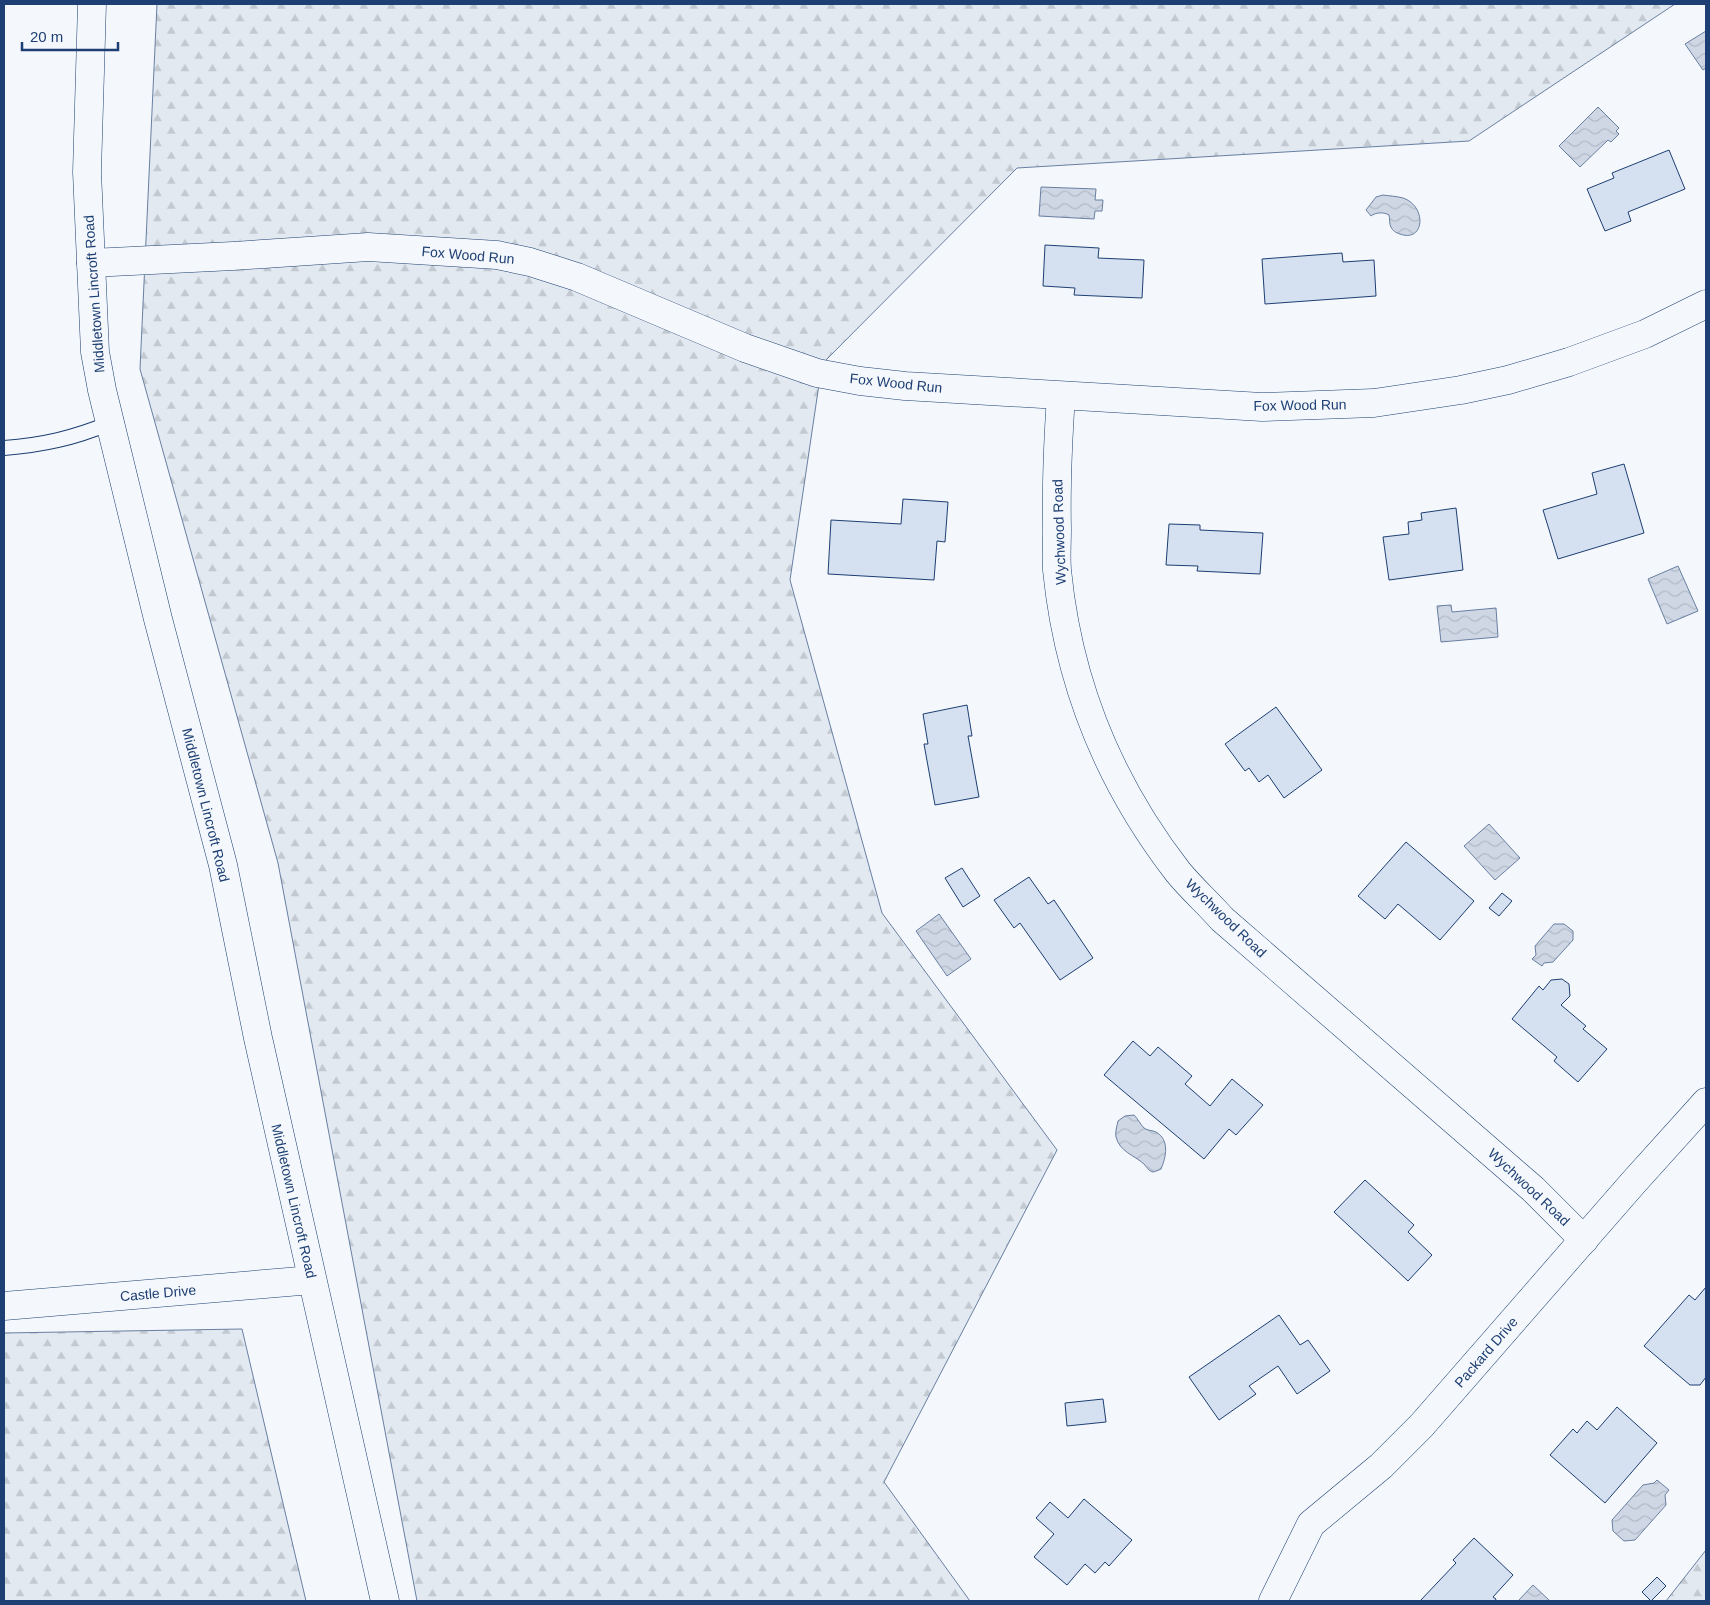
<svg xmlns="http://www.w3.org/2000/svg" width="1710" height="1605" font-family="Arial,sans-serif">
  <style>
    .forest { fill: url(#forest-firs); stroke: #687fa3 }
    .water { fill: url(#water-waves); stroke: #687fa3 }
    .building { fill: #d5e0f0; stroke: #1d3f73 }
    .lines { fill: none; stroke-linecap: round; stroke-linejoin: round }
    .lane-casing { stroke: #1d3f73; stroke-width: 16 }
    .street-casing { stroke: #1d3f73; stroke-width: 29 }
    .secondary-casing { stroke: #1d3f73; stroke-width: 29 }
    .lane { stroke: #f4f7fb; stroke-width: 14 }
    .street { stroke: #f4f7fb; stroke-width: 28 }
    .secondary { stroke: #f4f7fb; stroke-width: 28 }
    .labels { text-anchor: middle; stroke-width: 4; stroke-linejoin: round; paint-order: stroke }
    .street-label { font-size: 14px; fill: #1d3f73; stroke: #f4f7fb }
  </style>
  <defs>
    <pattern id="forest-firs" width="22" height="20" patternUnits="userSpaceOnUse" patternTransform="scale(1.25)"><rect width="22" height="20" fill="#e3e9f0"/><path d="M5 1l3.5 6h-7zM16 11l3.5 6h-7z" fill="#c2c9d1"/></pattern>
    <pattern id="water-waves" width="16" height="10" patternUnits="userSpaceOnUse" patternTransform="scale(1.25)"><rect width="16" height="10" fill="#cfd7e4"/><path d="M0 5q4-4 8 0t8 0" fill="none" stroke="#b1bac7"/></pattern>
  </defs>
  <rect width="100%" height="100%" fill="#f4f7fb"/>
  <!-- forest -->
  <g class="forest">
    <path d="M 157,4 L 1675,4 L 1469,141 L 1017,168 L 822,364 L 790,580 L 882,913 L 1057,1150 L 884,1482 L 970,1601 L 417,1601 L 278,863 L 140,369 Z"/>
    <path d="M 242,1329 L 306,1601 L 4,1601 L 4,1333 Z"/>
    <path d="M 1706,1550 L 1706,1601 L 1666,1601 Z"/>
  </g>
  <!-- water -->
  <g class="water">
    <path d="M 1706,31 L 1706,68 L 1703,70 L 1685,44 Z"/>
    <path d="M 1598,107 L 1619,128 L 1616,131 L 1619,134 L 1611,142 L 1608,140 L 1580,167 L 1559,146 Z"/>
    <path d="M 1041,187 L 1096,189 L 1095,200 L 1103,200 L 1102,211 L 1095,211 L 1094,219 L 1039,216 Z"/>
    <path d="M 1383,195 C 1389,196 1396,196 1403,198 C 1427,206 1425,243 1400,234 C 1396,233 1392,230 1391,227 C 1389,224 1390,218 1389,215 C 1384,212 1376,212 1371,216 L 1366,210 L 1376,197 Z"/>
    <path d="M 1678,566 L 1698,611 L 1667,624 L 1648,579 Z"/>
    <path d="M 1451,605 L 1452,612 L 1496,608 L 1498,637 L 1441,642 L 1437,606 Z"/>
    <path d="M 1489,824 L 1520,858 L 1495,880 L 1464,846 Z"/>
    <path d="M 939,914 L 971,959 L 947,976 L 916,931 Z"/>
    <path d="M 1554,924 L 1564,924 L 1573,931 L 1573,940 L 1553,962 L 1544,963 L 1542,966 L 1532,959 L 1536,955 L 1535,946 Z"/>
    <path d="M 1134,1115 C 1138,1119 1140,1124 1144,1128 C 1148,1131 1152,1130 1156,1132 C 1170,1140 1166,1157 1161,1169 C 1159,1170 1154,1172 1153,1172 C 1148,1171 1147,1167 1144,1164 C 1134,1155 1120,1152 1116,1137 C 1115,1132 1117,1126 1118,1121 L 1125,1116 Z"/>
    <path d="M 1657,1480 L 1669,1490 L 1665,1495 L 1666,1505 L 1635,1540 L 1624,1541 L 1613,1531 L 1612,1520 L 1643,1485 L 1654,1483 Z"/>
    <path d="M 1533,1585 L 1550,1601 L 1518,1601 Z"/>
  </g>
  <!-- building -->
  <g class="building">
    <path d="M 1669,150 L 1685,189 L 1628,212 L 1631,221 L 1605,231 L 1587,189 L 1614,178 L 1612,173 Z"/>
    <path d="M 1045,245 L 1099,248 L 1098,258 L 1144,260 L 1142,298 L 1074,295 L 1075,288 L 1043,286 Z"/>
    <path d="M 1342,253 L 1343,262 L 1374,260 L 1376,296 L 1265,304 L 1262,259 Z"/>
    <path d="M 1624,464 L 1644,533 L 1558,559 L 1543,510 L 1597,494 L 1592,473 Z"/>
    <path d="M 903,499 L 948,502 L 945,542 L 937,541 L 934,580 L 828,574 L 831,520 L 901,524 Z"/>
    <path d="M 1456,508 L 1463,570 L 1389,580 L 1383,537 L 1409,534 L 1408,522 L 1422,520 L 1421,513 Z"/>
    <path d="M 1169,524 L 1200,525 L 1200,530 L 1263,533 L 1260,574 L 1197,571 L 1198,566 L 1166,565 Z"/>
    <path d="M 967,705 L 972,736 L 968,736 L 979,797 L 935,805 L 924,744 L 928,744 L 923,714 Z"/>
    <path d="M 1276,707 L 1322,770 L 1284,798 L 1268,775 L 1259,782 L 1249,768 L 1245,771 L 1225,744 Z"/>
    <path d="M 1406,842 L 1474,901 L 1440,940 L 1398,904 L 1385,919 L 1358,896 Z"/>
    <path d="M 962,868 L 980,896 L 963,907 L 945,878 Z"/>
    <path d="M 1029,877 L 1048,904 L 1054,900 L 1093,958 L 1060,980 L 1020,923 L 1014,928 L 994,900 Z"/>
    <path d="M 1502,893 L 1512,901 L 1499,916 L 1489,908 Z"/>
    <path d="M 1562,979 L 1569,984 L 1570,996 L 1561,1005 L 1586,1026 L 1583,1029 L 1607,1049 L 1578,1082 L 1554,1061 L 1557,1057 L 1512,1019 L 1539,986 L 1543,990 L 1551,980 Z"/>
    <path d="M 1133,1041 L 1150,1056 L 1158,1047 L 1192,1076 L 1185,1084 L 1210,1106 L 1232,1079 L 1263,1105 L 1236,1135 L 1229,1129 L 1204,1159 L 1104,1075 Z"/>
    <path d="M 1365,1180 L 1414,1225 L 1408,1232 L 1432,1255 L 1408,1281 L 1334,1212 Z"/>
    <path d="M 1706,1287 L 1706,1377 L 1700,1385 L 1690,1385 L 1644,1346 L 1689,1295 L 1695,1300 Z"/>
    <path d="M 1279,1315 L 1300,1345 L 1308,1340 L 1330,1371 L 1297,1394 L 1278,1366 L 1249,1386 L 1256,1394 L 1219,1420 L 1189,1377 Z"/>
    <path d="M 1103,1399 L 1106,1422 L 1067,1426 L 1065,1403 Z"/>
    <path d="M 1617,1407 L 1657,1443 L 1605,1503 L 1550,1455 L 1573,1429 L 1577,1433 L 1587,1421 L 1597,1430 Z"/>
    <path d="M 1084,1499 L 1132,1540 L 1109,1566 L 1105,1562 L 1095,1573 L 1085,1564 L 1067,1585 L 1034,1557 L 1054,1534 L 1036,1518 L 1050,1502 L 1068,1518 Z"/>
    <path d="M 1474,1538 L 1513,1575 L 1493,1597 L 1496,1599 L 1495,1601 L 1420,1601 L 1456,1563 L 1453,1560 Z"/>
    <path d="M 1657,1577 L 1666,1586 L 1651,1601 L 1642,1592 Z"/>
  </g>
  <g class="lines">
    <defs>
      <path id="lane" d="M 4,448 C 43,445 74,438 110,423"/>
      <g id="street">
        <path d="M 91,263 L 233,256 L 368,247 L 497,255 L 530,262 L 577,277 L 745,348 L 817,373 L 860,381 L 905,386 L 1262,407 L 1374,403 L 1461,390 L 1508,380 L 1569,362 L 1645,334 L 1706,304"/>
        <path d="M 1061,396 C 1058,440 1056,484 1057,529 C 1057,542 1056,557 1057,570 C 1068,682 1109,783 1178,872 C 1191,888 1208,903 1222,919 L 1533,1189 L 1584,1240"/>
        <path d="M 4,1306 L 312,1280"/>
        <path d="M 1273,1601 L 1311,1524 L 1381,1466 L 1422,1425 L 1633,1183 L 1706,1102"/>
      </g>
      <path id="secondary" d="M 92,4 L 87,172 L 95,352 L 102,390 L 158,619 L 223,865 L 258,1038 L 385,1601"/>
    </defs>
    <!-- lane casing -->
    <use href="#lane" class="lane-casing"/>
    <!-- street casing -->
    <use href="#street" class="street-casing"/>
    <!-- secondary casing -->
    <use href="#secondary" class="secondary-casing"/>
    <!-- lane -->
    <use href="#lane" class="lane"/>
    <!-- street -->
    <use href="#street" class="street"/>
    <!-- secondary -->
    <use href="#secondary" class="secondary"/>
  </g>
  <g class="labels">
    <!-- street labels -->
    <g class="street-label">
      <text transform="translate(468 255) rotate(5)" y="5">Fox Wood Run</text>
      <text transform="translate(94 294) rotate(-94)" y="5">Middletown Lincroft Road</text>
      <text transform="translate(896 383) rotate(6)" y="5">Fox Wood Run</text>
      <text transform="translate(1300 405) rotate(-1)" y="5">Fox Wood Run</text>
      <text transform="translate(1059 532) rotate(-92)" y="5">Wychwood Road</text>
      <text transform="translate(206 805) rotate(76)" y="5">Middletown Lincroft Road</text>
      <text transform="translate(1226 918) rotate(44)" y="5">Wychwood Road</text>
      <text transform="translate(1529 1187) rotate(43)" y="5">Wychwood Road</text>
      <text transform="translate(294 1201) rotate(77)" y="5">Middletown Lincroft Road</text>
      <text transform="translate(158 1293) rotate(-5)" y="5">Castle Drive</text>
      <text transform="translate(1486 1352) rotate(-49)" y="5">Packard Drive</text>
    </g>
  </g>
  <!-- border -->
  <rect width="1710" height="1605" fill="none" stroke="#1d3f73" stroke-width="10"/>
  <!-- scale -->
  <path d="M22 42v8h96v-8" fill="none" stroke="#1d3f73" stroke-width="2.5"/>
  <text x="30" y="42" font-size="15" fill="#1d3f73" stroke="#f4f7fb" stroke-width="4" paint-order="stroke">20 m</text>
</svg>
